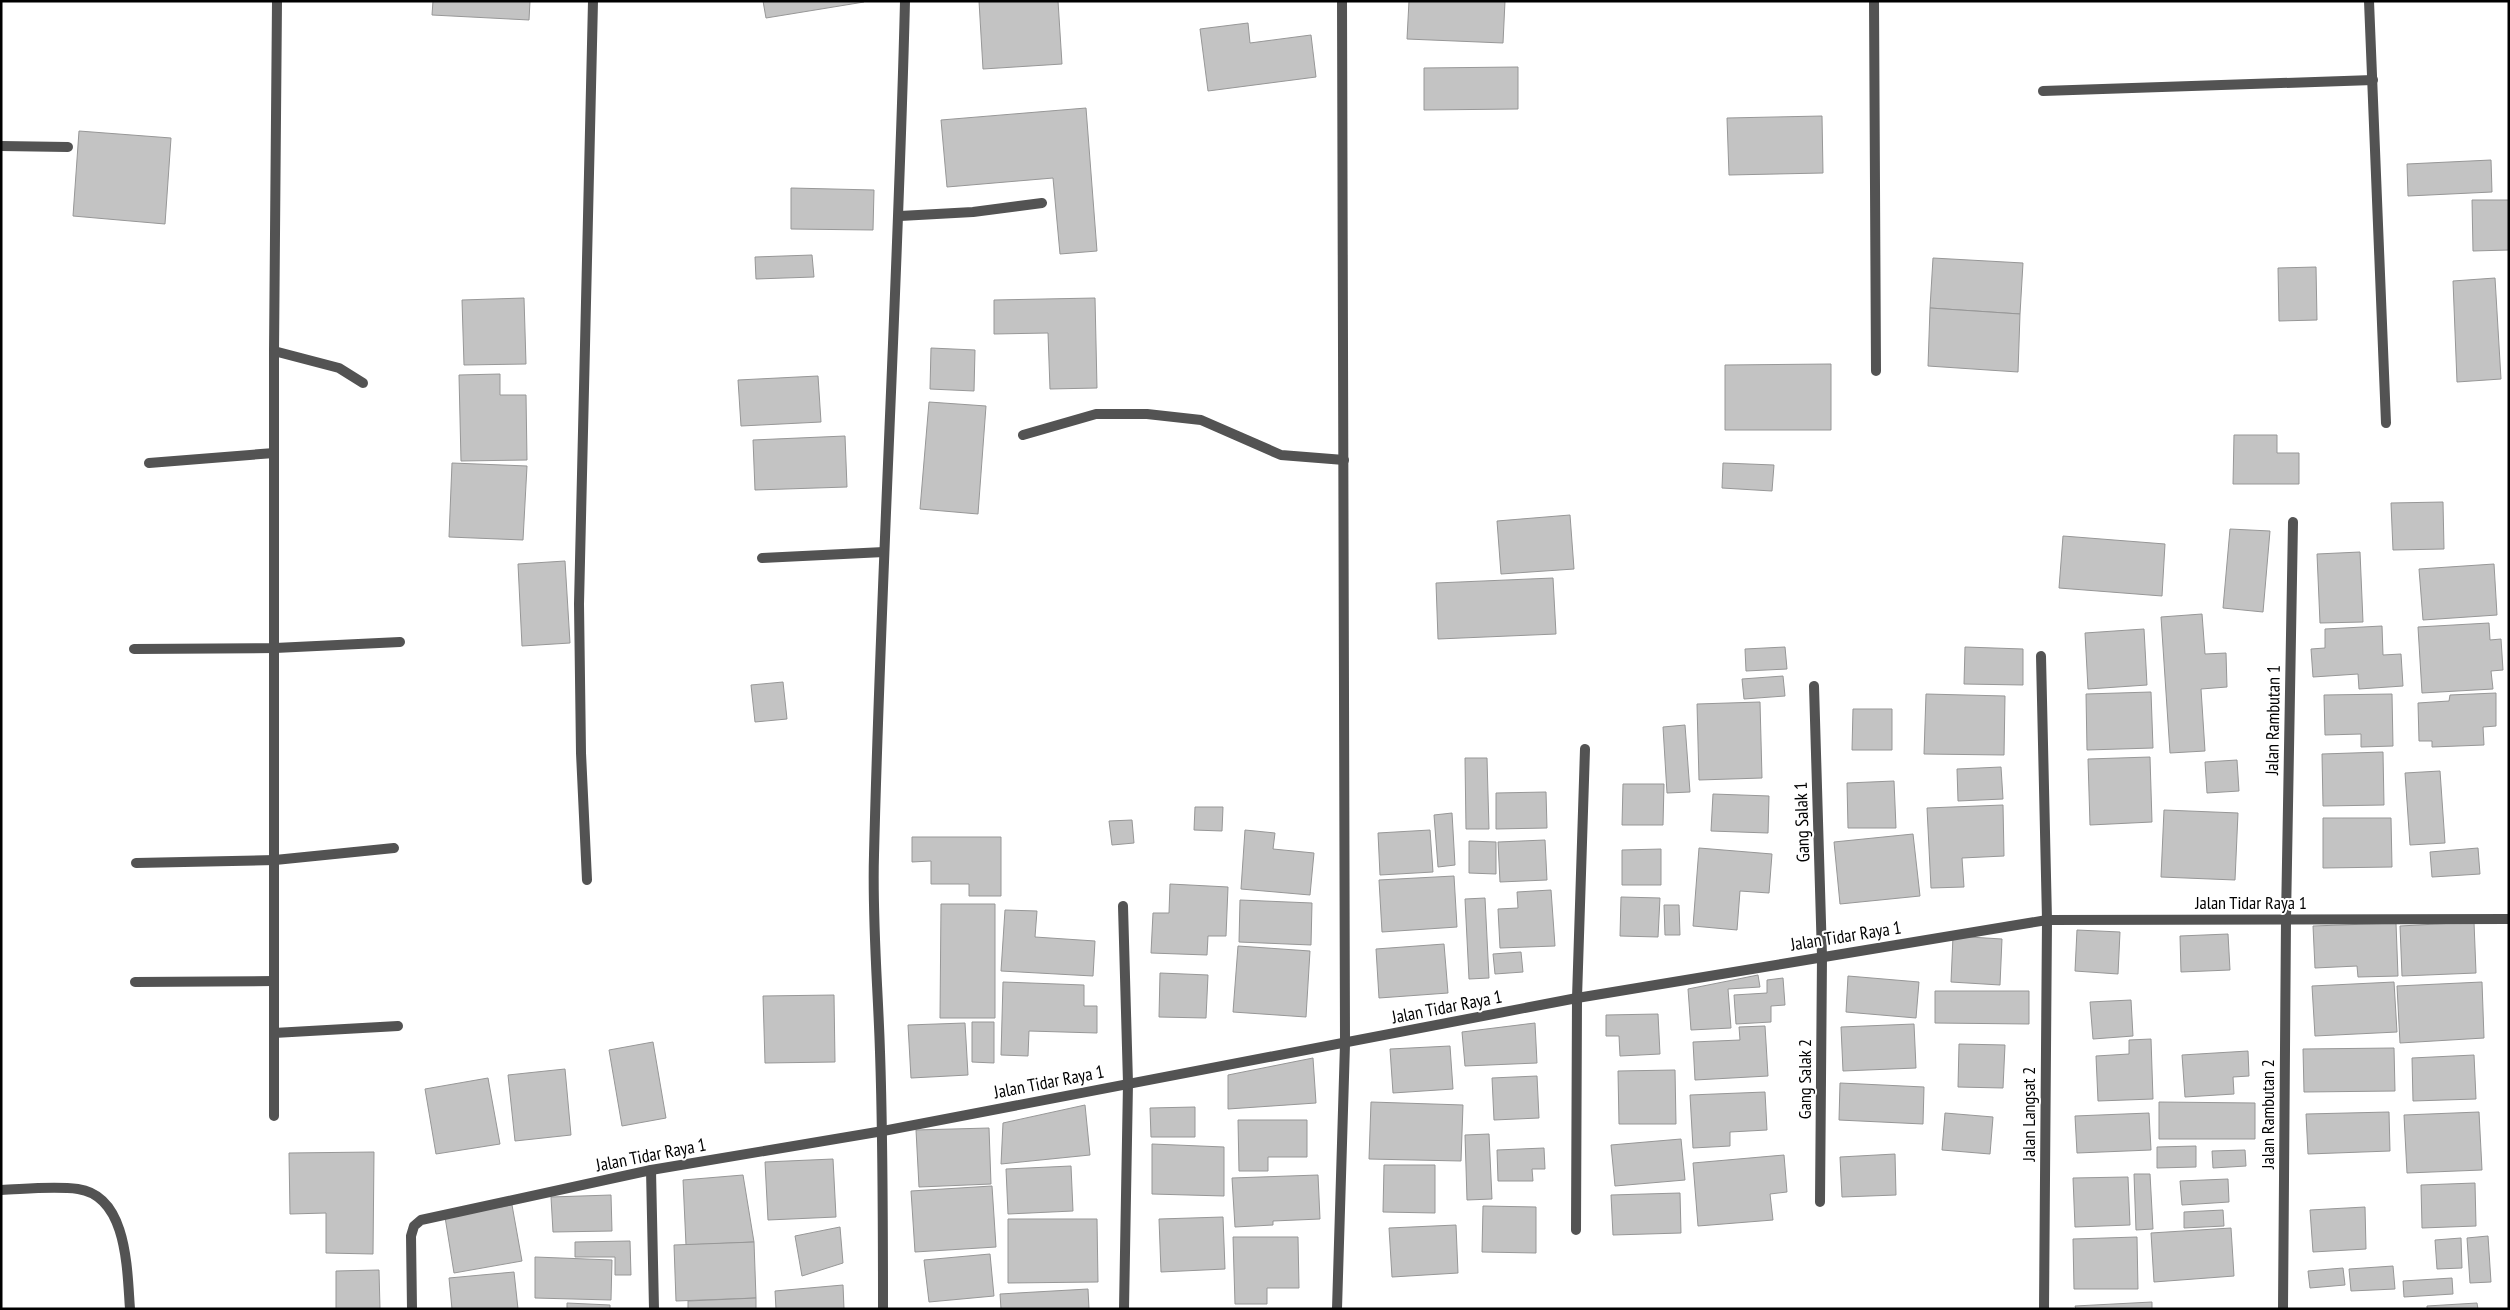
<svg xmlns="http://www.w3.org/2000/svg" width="2510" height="1310" font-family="'PT Sans Narrow',sans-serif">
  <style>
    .building { fill: #c3c3c3; stroke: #979797 }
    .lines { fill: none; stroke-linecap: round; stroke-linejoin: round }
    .service { stroke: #535353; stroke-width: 10 }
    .minor { stroke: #535353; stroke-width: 10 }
    .labels { text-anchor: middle; stroke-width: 4; stroke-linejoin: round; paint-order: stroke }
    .street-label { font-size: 18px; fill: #000; stroke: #fff }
  </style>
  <rect width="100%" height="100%" fill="#fff"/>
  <!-- building -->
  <g class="building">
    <path d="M 433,1 L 530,1 L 529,20 L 432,15 Z"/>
    <path d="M 763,1 L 864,1 L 864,2 L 766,18 Z"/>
    <path d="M 979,1 L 1058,1 L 1062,64 L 983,69 Z"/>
    <path d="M 1409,1 L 1505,1 L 1503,43 L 1407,39 Z"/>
    <path d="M 1248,23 L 1250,43 L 1311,35 L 1316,77 L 1208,91 L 1200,29 Z"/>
    <path d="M 1518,67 L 1518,109 L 1424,110 L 1424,68 Z"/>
    <path d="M 1086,108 L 1097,251 L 1060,254 L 1053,178 L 947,187 L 941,120 Z"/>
    <path d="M 1822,116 L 1823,173 L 1729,175 L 1727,118 Z"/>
    <path d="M 79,131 L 171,138 L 165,224 L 73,216 Z"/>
    <path d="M 2491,160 L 2492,192 L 2408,196 L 2407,164 Z"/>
    <path d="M 791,188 L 874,190 L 873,230 L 791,229 Z"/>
    <path d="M 2472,200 L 2509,200 L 2509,250 L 2473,251 Z"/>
    <path d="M 812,255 L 814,277 L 756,279 L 755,257 Z"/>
    <path d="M 1933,258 L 2023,263 L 2020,314 L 1930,308 Z"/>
    <path d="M 2316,267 L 2317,320 L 2279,321 L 2278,268 Z"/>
    <path d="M 2495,278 L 2501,379 L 2457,382 L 2453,281 Z"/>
    <path d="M 524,298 L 526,364 L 464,365 L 462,300 Z"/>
    <path d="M 1095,298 L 1097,388 L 1050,389 L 1048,333 L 994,334 L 994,300 Z"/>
    <path d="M 1930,308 L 2020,314 L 2018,372 L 1928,366 Z"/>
    <path d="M 931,348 L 975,350 L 974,391 L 930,389 Z"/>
    <path d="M 1831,364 L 1831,430 L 1725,430 L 1725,365 Z"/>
    <path d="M 500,374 L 500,395 L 526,395 L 527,460 L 461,461 L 459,375 Z"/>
    <path d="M 818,376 L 821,422 L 741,426 L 738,380 Z"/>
    <path d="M 929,402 L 986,406 L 978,514 L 920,509 Z"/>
    <path d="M 2234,435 L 2277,435 L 2277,453 L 2299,453 L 2299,484 L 2233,484 Z"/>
    <path d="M 845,436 L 847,487 L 755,490 L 753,440 Z"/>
    <path d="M 452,463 L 527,466 L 523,540 L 449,537 Z"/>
    <path d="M 1723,463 L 1774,465 L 1772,491 L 1722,488 Z"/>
    <path d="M 2443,502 L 2444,549 L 2393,550 L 2391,503 Z"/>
    <path d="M 1570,515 L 1574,569 L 1501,574 L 1497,521 Z"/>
    <path d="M 2230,529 L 2270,531 L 2263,612 L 2223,608 Z"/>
    <path d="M 2063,536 L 2165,544 L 2162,596 L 2059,588 Z"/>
    <path d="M 2360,552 L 2363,622 L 2320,623 L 2317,554 Z"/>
    <path d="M 565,561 L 570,643 L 522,646 L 518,564 Z"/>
    <path d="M 2494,564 L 2497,615 L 2423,620 L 2419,569 Z"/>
    <path d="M 1553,578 L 1556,634 L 1438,639 L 1436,583 Z"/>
    <path d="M 2202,614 L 2205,654 L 2226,653 L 2227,687 L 2201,689 L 2205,751 L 2170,753 L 2161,617 Z"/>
    <path d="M 2489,623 L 2490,640 L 2501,639 L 2503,670 L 2491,671 L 2493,689 L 2422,693 L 2418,627 Z"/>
    <path d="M 2382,626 L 2383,655 L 2401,654 L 2403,686 L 2359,689 L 2358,674 L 2313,677 L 2311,649 L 2325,648 L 2325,629 Z"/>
    <path d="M 2144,629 L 2147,685 L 2088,689 L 2085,633 Z"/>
    <path d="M 1785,647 L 1787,669 L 1746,671 L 1745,649 Z"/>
    <path d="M 1965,647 L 2023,649 L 2023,685 L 1964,684 Z"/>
    <path d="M 1783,676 L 1785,696 L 1744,699 L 1742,679 Z"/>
    <path d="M 783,682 L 787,719 L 755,722 L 751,685 Z"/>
    <path d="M 2151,692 L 2153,748 L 2087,750 L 2086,694 Z"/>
    <path d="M 2496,693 L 2496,726 L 2483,727 L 2484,745 L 2432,747 L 2432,741 L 2419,741 L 2418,703 L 2449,701 L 2450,695 Z"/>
    <path d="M 1926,694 L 2005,696 L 2004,755 L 1924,754 Z"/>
    <path d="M 2392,694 L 2393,746 L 2361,747 L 2361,734 L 2325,735 L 2324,695 Z"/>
    <path d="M 1760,702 L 1762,778 L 1699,780 L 1697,704 Z"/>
    <path d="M 1853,709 L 1892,709 L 1892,750 L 1852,750 Z"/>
    <path d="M 1685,725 L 1690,792 L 1667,793 L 1663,727 Z"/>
    <path d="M 2383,752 L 2384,805 L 2323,806 L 2322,754 Z"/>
    <path d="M 2150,757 L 2152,822 L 2090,825 L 2088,759 Z"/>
    <path d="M 1465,758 L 1487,758 L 1489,829 L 1466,829 Z"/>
    <path d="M 2237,760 L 2239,791 L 2207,793 L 2205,762 Z"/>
    <path d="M 2001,767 L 2003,799 L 1958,801 L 1957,769 Z"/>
    <path d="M 2440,771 L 2445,843 L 2410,845 L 2405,773 Z"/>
    <path d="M 1894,781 L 1896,828 L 1848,828 L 1847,783 Z"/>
    <path d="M 1623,784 L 1664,784 L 1663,825 L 1622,825 Z"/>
    <path d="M 1546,792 L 1547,828 L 1496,829 L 1496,793 Z"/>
    <path d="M 1713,794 L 1769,796 L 1768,833 L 1711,831 Z"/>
    <path d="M 2003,805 L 2004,856 L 1962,858 L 1964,887 L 1931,888 L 1927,808 Z"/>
    <path d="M 1195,807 L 1223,807 L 1222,831 L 1194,830 Z"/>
    <path d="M 2164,810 L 2238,813 L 2235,880 L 2161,877 Z"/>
    <path d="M 1452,813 L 1455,865 L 1438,867 L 1434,815 Z"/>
    <path d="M 2323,818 L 2391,818 L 2392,867 L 2323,868 Z"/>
    <path d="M 1132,820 L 1134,843 L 1112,845 L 1109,821 Z"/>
    <path d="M 1245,830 L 1275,833 L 1273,849 L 1314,853 L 1310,895 L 1241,889 Z"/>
    <path d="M 1430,830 L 1433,872 L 1380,875 L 1378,833 Z"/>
    <path d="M 1913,834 L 1920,896 L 1840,904 L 1834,842 Z"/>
    <path d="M 912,837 L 1001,837 L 1001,896 L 969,896 L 969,884 L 931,884 L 931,861 L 912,862 Z"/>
    <path d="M 1545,840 L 1547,880 L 1500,882 L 1498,842 Z"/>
    <path d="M 1469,841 L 1496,842 L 1496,874 L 1469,873 Z"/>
    <path d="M 1699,848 L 1772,854 L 1769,893 L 1740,891 L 1737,930 L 1693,926 Z"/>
    <path d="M 2478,848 L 2480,874 L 2432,877 L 2430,852 Z"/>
    <path d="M 1661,849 L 1661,885 L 1622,885 L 1622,850 Z"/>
    <path d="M 1454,876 L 1457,927 L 1382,932 L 1379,880 Z"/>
    <path d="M 1170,884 L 1228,887 L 1226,936 L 1208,936 L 1207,955 L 1151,953 L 1153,913 L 1169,913 Z"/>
    <path d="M 1551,890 L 1555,946 L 1500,948 L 1498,909 L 1518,908 L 1517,892 Z"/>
    <path d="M 1621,897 L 1660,898 L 1658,937 L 1620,936 Z"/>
    <path d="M 1485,898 L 1489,978 L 1469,979 L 1465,899 Z"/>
    <path d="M 1240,900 L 1312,903 L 1311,945 L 1239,942 Z"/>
    <path d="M 941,904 L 995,904 L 995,1018 L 940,1018 Z"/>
    <path d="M 1664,905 L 1679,905 L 1680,935 L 1665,935 Z"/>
    <path d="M 1005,910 L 1037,911 L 1035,937 L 1095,941 L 1093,976 L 1001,971 Z"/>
    <path d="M 2474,922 L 2476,973 L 2402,976 L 2400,926 Z"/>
    <path d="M 2396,923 L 2398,976 L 2358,977 L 2357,966 L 2315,968 L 2313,926 Z"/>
    <path d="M 2077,930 L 2120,932 L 2118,974 L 2075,971 Z"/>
    <path d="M 2228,934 L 2230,970 L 2181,972 L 2180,936 Z"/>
    <path d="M 1953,936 L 2002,939 L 2000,985 L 1951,982 Z"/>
    <path d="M 1444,944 L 1448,993 L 1379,998 L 1376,949 Z"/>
    <path d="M 1238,946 L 1310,951 L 1306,1017 L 1233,1012 Z"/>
    <path d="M 1521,952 L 1523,972 L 1495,974 L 1493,954 Z"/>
    <path d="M 1160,973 L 1208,975 L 1206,1018 L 1159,1017 Z"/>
    <path d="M 1758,975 L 1760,987 L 1728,989 L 1731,1028 L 1691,1030 L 1688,989 Z"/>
    <path d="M 1848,976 L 1919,982 L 1916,1018 L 1846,1012 Z"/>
    <path d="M 1783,978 L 1785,1005 L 1771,1006 L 1771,1022 L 1736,1024 L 1734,995 L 1767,993 L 1767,980 Z"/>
    <path d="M 1003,982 L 1084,985 L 1084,1006 L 1097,1006 L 1097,1033 L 1029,1031 L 1028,1056 L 1001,1055 Z"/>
    <path d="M 2394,982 L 2397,1032 L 2315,1036 L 2312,986 Z"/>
    <path d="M 2482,982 L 2484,1038 L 2400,1043 L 2397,986 Z"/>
    <path d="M 1935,991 L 2029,991 L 2029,1024 L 1935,1023 Z"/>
    <path d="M 834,995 L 835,1062 L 765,1063 L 763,996 Z"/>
    <path d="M 2131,1000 L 2133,1036 L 2093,1039 L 2090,1002 Z"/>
    <path d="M 1658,1014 L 1660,1054 L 1620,1056 L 1619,1036 L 1606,1036 L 1606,1015 Z"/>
    <path d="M 972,1022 L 994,1022 L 994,1063 L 972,1062 Z"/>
    <path d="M 965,1023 L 968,1075 L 911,1078 L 908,1025 Z"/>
    <path d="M 1535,1023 L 1537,1063 L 1465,1066 L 1462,1032 Z"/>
    <path d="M 1914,1024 L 1916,1068 L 1843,1071 L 1841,1027 Z"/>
    <path d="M 1765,1026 L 1768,1076 L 1695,1080 L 1693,1042 L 1740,1040 L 1739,1027 Z"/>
    <path d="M 2151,1039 L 2153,1099 L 2098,1101 L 2096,1056 L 2129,1054 L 2129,1040 Z"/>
    <path d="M 653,1042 L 666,1118 L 622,1126 L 609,1050 Z"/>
    <path d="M 1959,1044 L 2005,1045 L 2003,1088 L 1958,1087 Z"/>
    <path d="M 1450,1046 L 1453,1089 L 1393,1093 L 1390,1049 Z"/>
    <path d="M 2394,1048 L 2395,1091 L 2304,1092 L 2303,1049 Z"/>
    <path d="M 2248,1051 L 2249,1076 L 2233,1077 L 2234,1094 L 2185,1097 L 2182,1055 Z"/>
    <path d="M 2474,1055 L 2476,1099 L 2413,1101 L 2412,1058 Z"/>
    <path d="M 1313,1058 L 1316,1103 L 1228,1109 L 1228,1075 Z"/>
    <path d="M 565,1069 L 571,1135 L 515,1141 L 508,1075 Z"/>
    <path d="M 1675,1070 L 1676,1124 L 1619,1124 L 1618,1071 Z"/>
    <path d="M 1537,1076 L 1539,1118 L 1494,1120 L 1492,1078 Z"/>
    <path d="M 488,1078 L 500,1144 L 436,1154 L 425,1089 Z"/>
    <path d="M 1840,1083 L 1924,1087 L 1923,1124 L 1839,1120 Z"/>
    <path d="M 1765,1092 L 1767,1130 L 1730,1132 L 1730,1146 L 1693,1148 L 1690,1095 Z"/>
    <path d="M 1371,1102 L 1463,1105 L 1461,1161 L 1369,1159 Z"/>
    <path d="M 2159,1102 L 2255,1103 L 2255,1139 L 2159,1139 Z"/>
    <path d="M 1085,1105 L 1090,1155 L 1001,1164 L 1003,1123 Z"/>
    <path d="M 1195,1107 L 1195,1137 L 1151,1137 L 1150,1108 Z"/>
    <path d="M 2389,1112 L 2390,1151 L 2308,1154 L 2306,1114 Z"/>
    <path d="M 2479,1112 L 2482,1170 L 2407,1173 L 2404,1115 Z"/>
    <path d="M 1945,1113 L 1993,1117 L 1990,1154 L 1942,1150 Z"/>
    <path d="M 2149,1113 L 2151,1150 L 2077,1153 L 2075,1116 Z"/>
    <path d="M 1238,1120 L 1307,1120 L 1307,1157 L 1268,1157 L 1268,1171 L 1239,1171 Z"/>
    <path d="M 989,1128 L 991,1184 L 919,1187 L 916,1130 Z"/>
    <path d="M 1489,1134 L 1492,1199 L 1467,1200 L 1465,1135 Z"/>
    <path d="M 1681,1139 L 1685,1180 L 1615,1186 L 1611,1145 Z"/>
    <path d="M 1152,1144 L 1224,1147 L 1224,1196 L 1152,1194 Z"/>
    <path d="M 2196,1146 L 2196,1167 L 2157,1168 L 2157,1147 Z"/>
    <path d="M 1544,1148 L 1545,1169 L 1532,1169 L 1533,1181 L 1498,1181 L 1497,1150 Z"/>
    <path d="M 2245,1150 L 2246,1166 L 2213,1168 L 2212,1151 Z"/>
    <path d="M 374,1152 L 373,1254 L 326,1253 L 326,1213 L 290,1214 L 289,1153 Z"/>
    <path d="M 1895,1154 L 1896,1195 L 1842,1197 L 1840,1157 Z"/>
    <path d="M 1784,1155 L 1787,1192 L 1770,1194 L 1773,1220 L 1698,1226 L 1693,1163 Z"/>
    <path d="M 833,1159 L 836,1217 L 768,1220 L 765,1162 Z"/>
    <path d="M 1384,1165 L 1435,1165 L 1435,1213 L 1383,1212 Z"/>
    <path d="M 1071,1166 L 1073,1211 L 1008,1214 L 1006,1169 Z"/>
    <path d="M 2134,1174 L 2150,1174 L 2153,1229 L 2136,1230 Z"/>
    <path d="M 743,1175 L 754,1242 L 686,1245 L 683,1180 Z"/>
    <path d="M 1318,1175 L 1320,1219 L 1273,1221 L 1273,1225 L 1235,1227 L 1232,1178 Z"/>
    <path d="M 2128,1177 L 2130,1225 L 2075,1227 L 2073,1178 Z"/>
    <path d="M 2228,1179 L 2229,1202 L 2182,1205 L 2180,1181 Z"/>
    <path d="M 2475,1183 L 2476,1226 L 2422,1228 L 2421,1185 Z"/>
    <path d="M 992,1186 L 996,1247 L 915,1252 L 911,1191 Z"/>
    <path d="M 1680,1193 L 1681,1233 L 1613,1235 L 1611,1195 Z"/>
    <path d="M 611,1195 L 612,1231 L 553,1232 L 551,1197 Z"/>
    <path d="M 512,1205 L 522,1261 L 454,1273 L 445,1217 Z"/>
    <path d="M 1483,1206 L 1536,1207 L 1536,1253 L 1482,1252 Z"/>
    <path d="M 2365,1207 L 2366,1249 L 2313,1252 L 2310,1210 Z"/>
    <path d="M 2223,1210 L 2224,1226 L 2184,1228 L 2184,1212 Z"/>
    <path d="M 1223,1217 L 1225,1269 L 1161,1272 L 1159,1219 Z"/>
    <path d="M 1008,1219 L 1097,1219 L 1098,1282 L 1008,1283 Z"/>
    <path d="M 1456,1225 L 1458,1273 L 1392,1277 L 1389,1228 Z"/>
    <path d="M 840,1227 L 843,1263 L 802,1276 L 795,1236 Z"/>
    <path d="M 2231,1228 L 2234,1276 L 2154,1282 L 2151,1233 Z"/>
    <path d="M 2488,1236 L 2491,1282 L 2470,1283 L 2467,1238 Z"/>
    <path d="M 1233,1237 L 1298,1237 L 1299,1288 L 1267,1288 L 1267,1304 L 1235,1304 Z"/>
    <path d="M 2137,1237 L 2138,1289 L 2074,1289 L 2073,1239 Z"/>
    <path d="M 2461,1238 L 2462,1268 L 2437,1269 L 2435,1240 Z"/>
    <path d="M 630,1241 L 631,1275 L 615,1275 L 615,1257 L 575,1257 L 575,1242 Z"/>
    <path d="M 754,1242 L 756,1298 L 676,1301 L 674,1245 Z"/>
    <path d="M 990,1254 L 994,1296 L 929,1302 L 924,1260 Z"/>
    <path d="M 535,1257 L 612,1260 L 611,1300 L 535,1298 Z"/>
    <path d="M 2393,1266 L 2395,1289 L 2351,1291 L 2349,1269 Z"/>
    <path d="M 2343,1268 L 2345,1285 L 2310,1288 L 2308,1271 Z"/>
    <path d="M 379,1270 L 380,1309 L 336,1309 L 336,1271 Z"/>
    <path d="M 514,1272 L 518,1309 L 452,1309 L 449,1278 Z"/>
    <path d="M 2452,1278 L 2453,1294 L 2404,1297 L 2403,1281 Z"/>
    <path d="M 843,1285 L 844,1309 L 776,1309 L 775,1291 Z"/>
    <path d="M 1088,1289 L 1089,1309 L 1001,1309 L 1000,1294 Z"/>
    <path d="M 756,1298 L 756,1309 L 688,1309 L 688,1301 Z"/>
    <path d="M 2152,1302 L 2152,1309 L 2076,1309 L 2075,1306 Z"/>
    <path d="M 567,1303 L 610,1305 L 610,1309 L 567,1309 Z"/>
    <path d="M 2477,1303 L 2478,1309 L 2427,1309 L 2427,1306 Z"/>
  </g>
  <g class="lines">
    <!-- service -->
    <g class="service">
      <path d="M 1,146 L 68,147"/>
      <path d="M 900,216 L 973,212 L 1042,203"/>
      <path d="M 274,351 L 339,368 L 363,383"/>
      <path d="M 149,463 L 274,453"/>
      <path d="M 762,558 L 884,552"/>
      <path d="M 275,860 L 394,848"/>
      <path d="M 135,982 L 274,981"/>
    </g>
    <!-- minor -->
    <g class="minor">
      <path d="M 1874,1 L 1876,371"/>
      <path d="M 2369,1 L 2386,423"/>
      <path d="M 2043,91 L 2373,80"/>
      <path d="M 1023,435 L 1096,414 L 1147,414 L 1201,420 L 1281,455 L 1344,460"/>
      <path d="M 134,649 L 275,648 L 400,642"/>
      <path d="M 2041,656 L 2047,920 L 2044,1309"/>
      <path d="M 1814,686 L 1822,956 L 1820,1202"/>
      <path d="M 136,863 L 275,860"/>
      <path d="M 587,880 L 581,753 L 579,604 L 593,1"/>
      <path d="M 1123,906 L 1128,1083 L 1124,1309"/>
      <path d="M 274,1033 L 398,1026"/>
      <path d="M 274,1116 L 274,351 L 277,1"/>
      <path d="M 651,1170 L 654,1309"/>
      <path d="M 1,1190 C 26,1189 53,1186 78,1189 C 128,1196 127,1271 130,1309"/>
      <path d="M 1576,1230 L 1577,998 L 1585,749"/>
      <path d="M 412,1309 L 411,1236 L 414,1226 L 421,1220 L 651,1170 L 883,1131 L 1577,998 L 2047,920 L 2509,919"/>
      <path d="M 883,1309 C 883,1223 883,1138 880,1052 C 878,987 872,921 874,855 C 881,570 898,286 905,1"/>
      <path d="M 1337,1309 L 1345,1044 L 1342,1"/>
      <path d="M 2283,1309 L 2286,919 L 2293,522"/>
    </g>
  </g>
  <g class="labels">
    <!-- street labels -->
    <g class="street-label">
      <text transform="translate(2273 720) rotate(-89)" y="6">Jalan Rambutan 1</text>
      <text transform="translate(1802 822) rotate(-92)" y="6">Gang Salak 1</text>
      <text x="2251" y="909">Jalan Tidar Raya 1</text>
      <text transform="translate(1846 936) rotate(-9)" y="6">Jalan Tidar Raya 1</text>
      <text transform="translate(1447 1007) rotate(-11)" y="6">Jalan Tidar Raya 1</text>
      <text transform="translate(1805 1079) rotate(-90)" y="6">Gang Salak 2</text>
      <text transform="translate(1049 1082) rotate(-11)" y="6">Jalan Tidar Raya 1</text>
      <text transform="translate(2029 1114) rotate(-90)" y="6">Jalan Langsat 2</text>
      <text transform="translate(2268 1114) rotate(-90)" y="6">Jalan Rambutan 2</text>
      <text transform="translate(651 1155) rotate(-11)" y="6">Jalan Tidar Raya 1</text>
    </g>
  </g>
  <!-- border -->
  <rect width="2510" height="1310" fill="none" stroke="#000000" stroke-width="5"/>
</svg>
